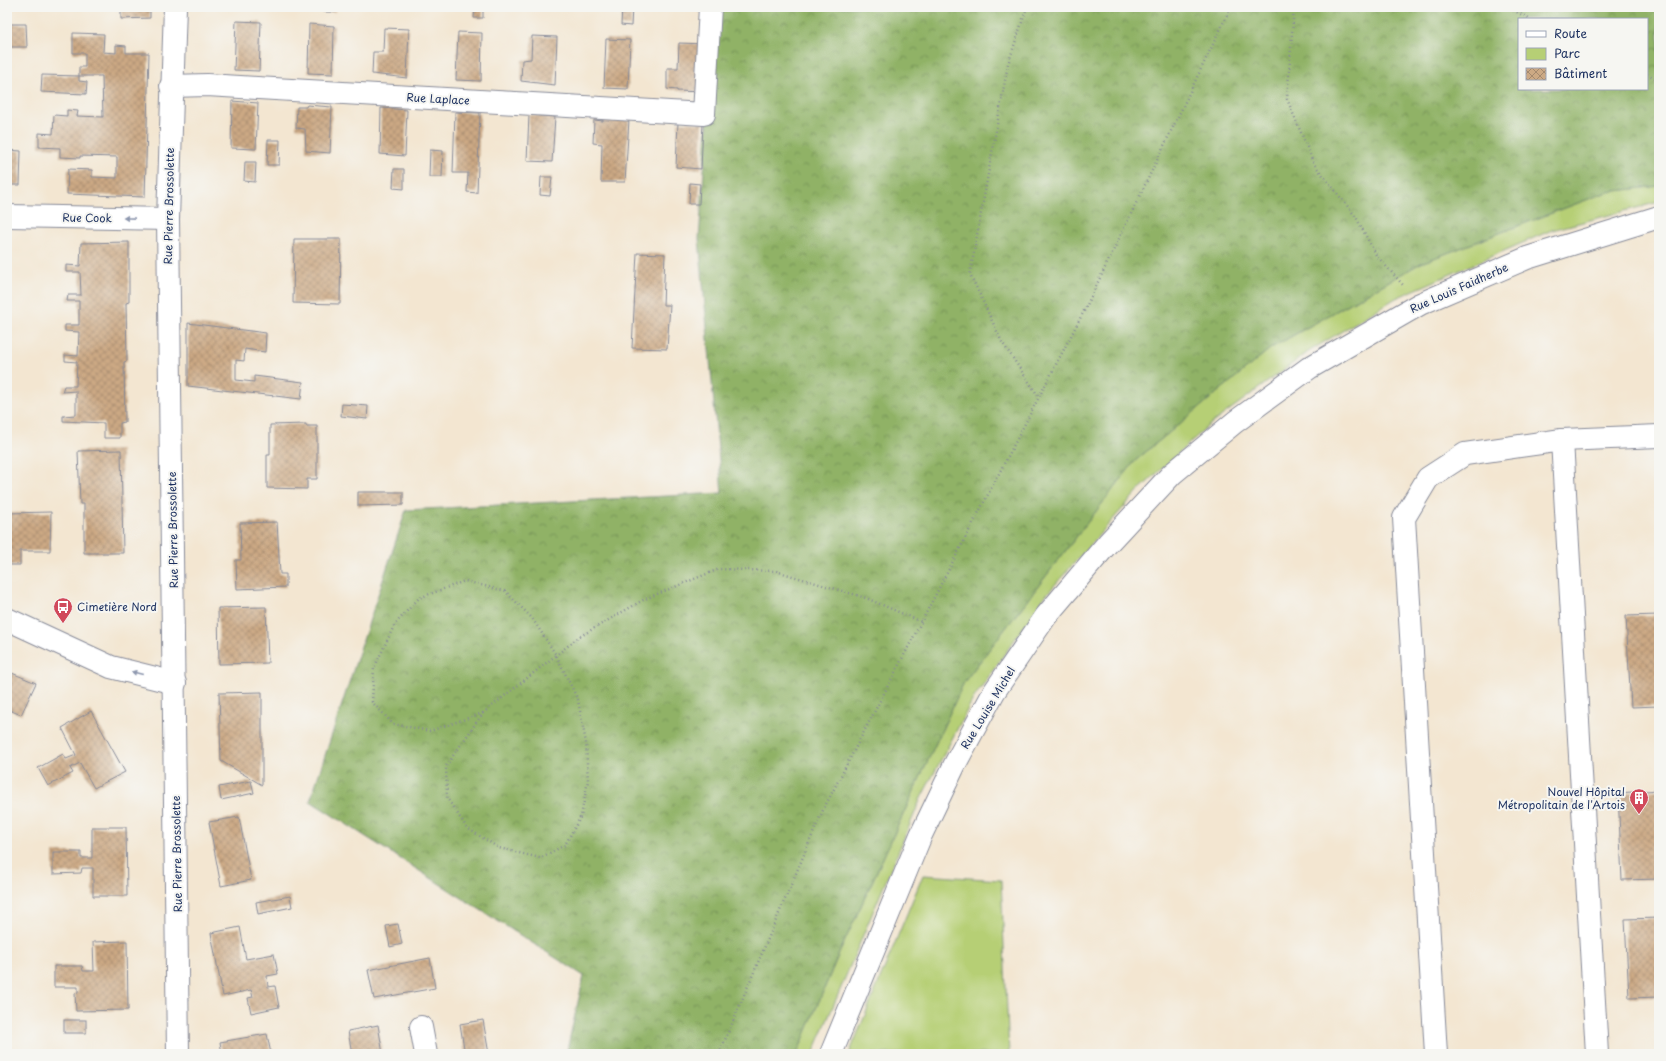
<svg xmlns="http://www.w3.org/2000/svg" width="1666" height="1061" font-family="'Playpen Sans',sans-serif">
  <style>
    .green { fill: #b6cf75; stroke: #687f6a }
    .forest { fill: url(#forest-crowns); stroke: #567062; fill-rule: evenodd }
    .building { fill: url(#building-cross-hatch) }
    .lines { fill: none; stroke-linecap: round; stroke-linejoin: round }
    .minor-casing { stroke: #878a98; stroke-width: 24 }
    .path { stroke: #878a98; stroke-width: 2.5; stroke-dasharray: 1 3; stroke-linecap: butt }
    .minor { stroke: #fff; stroke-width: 22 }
    .oneway { fill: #8d97ae }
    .labels { text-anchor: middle; stroke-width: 4; stroke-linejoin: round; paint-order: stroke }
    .street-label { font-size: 11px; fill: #1b2f5e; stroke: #f6f6f2 }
    .poi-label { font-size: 11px; fill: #1b2f5e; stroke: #f6f6f2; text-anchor: start }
  </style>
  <defs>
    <pattern id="forest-crowns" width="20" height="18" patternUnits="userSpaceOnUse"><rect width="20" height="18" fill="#90b266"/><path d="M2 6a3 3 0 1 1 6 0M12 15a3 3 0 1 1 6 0" fill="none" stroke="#759157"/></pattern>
    <pattern id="building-cross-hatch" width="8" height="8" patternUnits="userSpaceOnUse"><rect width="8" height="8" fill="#cca984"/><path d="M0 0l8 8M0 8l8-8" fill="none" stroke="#a58a6f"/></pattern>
  </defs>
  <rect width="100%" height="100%" fill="#f6f6f2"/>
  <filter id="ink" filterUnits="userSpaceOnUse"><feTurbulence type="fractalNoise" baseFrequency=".025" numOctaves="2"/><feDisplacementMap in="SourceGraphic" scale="8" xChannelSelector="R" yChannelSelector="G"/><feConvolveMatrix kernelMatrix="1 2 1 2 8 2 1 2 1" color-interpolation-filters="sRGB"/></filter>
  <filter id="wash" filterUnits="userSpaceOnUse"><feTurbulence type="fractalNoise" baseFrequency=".012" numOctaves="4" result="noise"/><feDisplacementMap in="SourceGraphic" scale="16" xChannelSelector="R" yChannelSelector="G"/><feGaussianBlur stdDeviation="0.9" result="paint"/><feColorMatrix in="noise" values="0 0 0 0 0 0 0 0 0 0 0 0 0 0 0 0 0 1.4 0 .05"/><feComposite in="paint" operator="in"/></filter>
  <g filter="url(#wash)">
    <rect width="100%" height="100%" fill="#f3e6d1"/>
    <!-- green -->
    <g class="green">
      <path d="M 1659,186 L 1659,202 L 1552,230 L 1396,298 L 1308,352 L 1208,426 L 1139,490 L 1046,595 L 973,699 L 921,798 L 813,1054 L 797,1054 L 837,958 L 964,682 L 1135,461 L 1271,348 L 1421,263 L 1607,192 Z"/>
      <path d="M 923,875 L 1001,880 L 1009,1054 L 849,1054 Z"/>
    </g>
    <!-- forest -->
    <path class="forest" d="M 716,7 L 1659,7 L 1659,186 L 1607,192 L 1421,263 L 1271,348 L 1135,461 L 964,682 L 837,958 L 797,1054 L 566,1054 L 584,976 L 310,801 L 406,510 L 722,493 L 699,239 ZM 1519,19 L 1647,19 L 1647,89 L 1519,89 Z"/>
    <g id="blocks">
      <!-- building -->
      <g class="building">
        <path d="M 121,7 L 150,7 L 150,18 L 121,19 Z"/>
        <rect x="324" y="7" width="11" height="5"/>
        <path d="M 475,7 L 483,7 L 483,18 L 474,18 Z"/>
        <path d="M 622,7 L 632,7 L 631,26 L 621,25 Z"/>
        <path d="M 236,21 L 261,22 L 259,71 L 234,70 Z"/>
        <path d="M 7,24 L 26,24 L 27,47 L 7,47 Z"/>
        <path d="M 309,24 L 334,26 L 333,74 L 308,73 Z"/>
        <path d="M 384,28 L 409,29 L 407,78 L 372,74 L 373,52 L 383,52 Z"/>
        <path d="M 458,32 L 482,33 L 481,81 L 456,80 Z"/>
        <path d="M 73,33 L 104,34 L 103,52 L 116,53 L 116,45 L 126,46 L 126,53 L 149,53 L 145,197 L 67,194 L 68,169 L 92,170 L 92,177 L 117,178 L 117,157 L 80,156 L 80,158 L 60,157 L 60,148 L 39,147 L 39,133 L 53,134 L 54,115 L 67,116 L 67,110 L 78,111 L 77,116 L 103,117 L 102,76 L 79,76 L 79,81 L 87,82 L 86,94 L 41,92 L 42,75 L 79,76 L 79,67 L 85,67 L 85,53 L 73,53 Z"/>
        <path d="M 532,36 L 557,37 L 555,85 L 521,81 L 522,60 L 531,59 Z"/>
        <path d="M 606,39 L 630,40 L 628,89 L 604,88 Z"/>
        <path d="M 679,43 L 705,44 L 703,92 L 677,91 L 677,90 L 667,89 L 667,68 L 678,68 Z"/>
        <path d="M 232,101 L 258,103 L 256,149 L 231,148 Z"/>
        <path d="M 307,105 L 332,107 L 330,153 L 306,151 L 305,129 L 296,128 L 297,107 L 306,107 Z"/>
        <path d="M 381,108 L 407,110 L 405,156 L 380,154 Z"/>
        <path d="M 455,112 L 480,113 L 477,193 L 467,192 L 468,173 L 453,173 Z"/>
        <path d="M 529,115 L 555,117 L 552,162 L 527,161 Z"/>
        <path d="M 603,119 L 629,120 L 625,182 L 601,182 L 602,144 L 593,143 L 594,120 L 603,121 Z"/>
        <path d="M 678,122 L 703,123 L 701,169 L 676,167 Z"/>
        <path d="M 268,140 L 280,140 L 279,165 L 267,165 Z"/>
        <path d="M 7,150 L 21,151 L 20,185 L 7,185 Z"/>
        <path d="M 430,150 L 443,151 L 442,177 L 429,177 Z"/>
        <path d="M 245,162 L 256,162 L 255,182 L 244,181 Z"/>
        <path d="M 394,169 L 404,169 L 404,189 L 393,188 Z"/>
        <path d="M 541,177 L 552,177 L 550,196 L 540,195 Z"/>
        <path d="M 690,183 L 700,184 L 699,204 L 689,204 Z"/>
        <path d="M 294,239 L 341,239 L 340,304 L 293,303 Z"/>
        <path d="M 129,242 L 129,302 L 126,303 L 127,361 L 124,362 L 125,422 L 120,423 L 120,438 L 104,438 L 104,423 L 63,421 L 63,416 L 76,415 L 76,391 L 62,392 L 64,386 L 76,386 L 77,362 L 65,361 L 65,355 L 78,356 L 79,332 L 65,331 L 65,325 L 79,325 L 79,301 L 67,301 L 68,295 L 81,295 L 80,272 L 66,272 L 66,265 L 80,266 L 81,243 Z"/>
        <path d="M 637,253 L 665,254 L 663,305 L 670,305 L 667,349 L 632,348 Z"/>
        <path d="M 188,323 L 266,333 L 265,352 L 245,349 L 244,361 L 236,360 L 236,380 L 254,382 L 254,376 L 303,382 L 301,399 L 188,386 Z"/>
        <path d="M 342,404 L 368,406 L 367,419 L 341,416 Z"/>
        <path d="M 306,424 L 306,426 L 317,426 L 317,479 L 307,479 L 307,489 L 267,488 L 267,455 L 270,455 L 270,425 Z"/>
        <path d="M 121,450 L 123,553 L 84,553 L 84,504 L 80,504 L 78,451 Z"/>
        <path d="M 358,492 L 403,492 L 403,505 L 358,506 Z"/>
        <path d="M 51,512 L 50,551 L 20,551 L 20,565 L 7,565 L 7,513 Z"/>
        <path d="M 277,522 L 280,574 L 286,574 L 286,587 L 237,589 L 236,560 L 241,560 L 240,523 Z"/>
        <path d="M 266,607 L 268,663 L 219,664 L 218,608 Z"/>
        <path d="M 1659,615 L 1659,706 L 1631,707 L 1626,616 Z"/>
        <path d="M 7,671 L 36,683 L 21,715 L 7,709 Z"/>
        <path d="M 262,692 L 262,785 L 221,761 L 219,693 Z"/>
        <path d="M 91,711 L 125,772 L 94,788 L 80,763 L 70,768 L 73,773 L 48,786 L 38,768 L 63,754 L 66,759 L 76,755 L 62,728 Z"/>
        <path d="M 251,781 L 254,793 L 221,800 L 219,787 Z"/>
        <path d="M 1659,790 L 1659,879 L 1622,880 L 1618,793 Z"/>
        <path d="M 239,817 L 251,880 L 221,886 L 209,822 Z"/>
        <path d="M 92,827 L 126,827 L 127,896 L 93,896 L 93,868 L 82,868 L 81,873 L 53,874 L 53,852 L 81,852 L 81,858 L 92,858 Z"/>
        <path d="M 290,896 L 292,907 L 258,914 L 256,902 Z"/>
        <path d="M 1659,918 L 1659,997 L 1629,998 L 1625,919 Z"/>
        <path d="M 398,924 L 402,944 L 390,947 L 386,926 Z"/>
        <path d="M 240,927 L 246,959 L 274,954 L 278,974 L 267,976 L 268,987 L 275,986 L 279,1007 L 251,1013 L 248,998 L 253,997 L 251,990 L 223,996 L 211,933 Z"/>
        <path d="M 127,941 L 128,1010 L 76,1011 L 75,993 L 78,992 L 78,987 L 54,987 L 54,966 L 82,966 L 83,971 L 94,971 L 93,942 Z"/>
        <path d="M 430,958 L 435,988 L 374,999 L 368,970 Z"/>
        <rect x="64" y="1020" width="22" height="13"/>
        <path d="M 483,1020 L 489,1054 L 465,1054 L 460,1024 Z"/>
        <path d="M 378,1025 L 383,1054 L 352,1054 L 348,1031 Z"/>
        <path d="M 267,1034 L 271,1054 L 222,1054 L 220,1042 Z"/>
      </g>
    </g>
  </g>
  <g filter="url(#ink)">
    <use href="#blocks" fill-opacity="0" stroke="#878a98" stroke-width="1"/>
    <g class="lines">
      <defs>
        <g id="minor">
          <path d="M 175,7 L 168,219 L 178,1054"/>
          <path d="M 171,86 L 207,85 L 704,114 L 710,7"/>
          <path d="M 7,216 L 168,219"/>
          <path d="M 1562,440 L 1597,1054"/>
          <path d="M 7,619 L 111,667 L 175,683"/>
          <path d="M 421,1027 L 426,1054"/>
          <path d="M 831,1054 L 921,835 L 955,764 L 994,692 L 1046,616 L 1108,543 L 1172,474 L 1235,422 L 1309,368 L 1420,304 L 1527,258 L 1659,217"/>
          <path d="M 1436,1054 L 1404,518 L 1428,478 L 1465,454 L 1562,440 L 1659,436"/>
        </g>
      </defs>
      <!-- minor casing -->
      <use href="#minor" class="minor-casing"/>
      <!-- path -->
      <g class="path">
        <path d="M 1027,7 L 1008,64 L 970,274 L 1002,342 L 1039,397"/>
        <path d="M 1294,7 L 1287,99 L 1314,164 L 1356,217 L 1376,255 L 1403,285"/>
        <path d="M 1506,7 L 1531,19"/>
        <path d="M 1647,74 L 1659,80"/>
        <path d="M 483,713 L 430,731 L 393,724 L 372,702 L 374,668 L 395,624 L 419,598 L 465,581 L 505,591 L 532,618 L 556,655 L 578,700 L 586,743 L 588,781 L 581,816 L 565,845 L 540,858 L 499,848 L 467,828 L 447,798 L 446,766 L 483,713 L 579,637 L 645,599 L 719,569 L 776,571 L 866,598 L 922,622"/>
        <path d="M 719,1054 L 823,810 L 1085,309 L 1231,7"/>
      </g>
      <!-- minor -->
      <use href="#minor" class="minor"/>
    </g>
    <!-- one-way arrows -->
    <defs><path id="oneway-solid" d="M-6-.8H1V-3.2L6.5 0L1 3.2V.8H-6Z"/></defs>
    <g class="oneway">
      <use href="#oneway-solid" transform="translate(129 218) rotate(-179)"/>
      <use href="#oneway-solid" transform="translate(137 673) rotate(-166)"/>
    </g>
  </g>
  <!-- icons -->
  <defs>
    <symbol id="bus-pin" viewBox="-11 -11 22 30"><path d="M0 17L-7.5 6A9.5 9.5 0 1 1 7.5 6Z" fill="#d1495b" stroke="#f6f6f2"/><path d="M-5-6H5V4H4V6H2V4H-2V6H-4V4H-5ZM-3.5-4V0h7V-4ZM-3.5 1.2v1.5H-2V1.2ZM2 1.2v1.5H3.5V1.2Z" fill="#fff"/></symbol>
    <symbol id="building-pin" viewBox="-11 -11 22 30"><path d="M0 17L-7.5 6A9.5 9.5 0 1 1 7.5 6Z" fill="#d1495b" stroke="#f6f6f2"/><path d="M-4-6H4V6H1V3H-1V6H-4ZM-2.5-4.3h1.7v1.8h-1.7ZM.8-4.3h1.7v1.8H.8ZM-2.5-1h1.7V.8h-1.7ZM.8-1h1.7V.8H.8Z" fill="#fff"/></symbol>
  </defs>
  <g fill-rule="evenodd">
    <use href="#bus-pin" x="52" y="596" width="22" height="30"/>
    <use href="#building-pin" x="1628" y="787" width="22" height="30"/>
  </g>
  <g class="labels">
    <!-- street labels -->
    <g class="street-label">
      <text transform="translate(438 99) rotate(3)" y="4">Rue Laplace</text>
      <text transform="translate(169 206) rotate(-89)" y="4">Rue Pierre Brossolette</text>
      <text transform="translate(87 218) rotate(1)" y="4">Rue Cook</text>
      <text transform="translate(1459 288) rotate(-24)" y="4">Rue Louis Faidherbe</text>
      <text transform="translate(173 530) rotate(-91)" y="4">Rue Pierre Brossolette</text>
      <text transform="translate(988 708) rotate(-59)" y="4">Rue Louise Michel</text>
      <text transform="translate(177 854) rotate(-91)" y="4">Rue Pierre Brossolette</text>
    </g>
    <!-- poi labels -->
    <g class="poi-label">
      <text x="77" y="611">Cimetière Nord</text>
      <text x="1625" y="796" text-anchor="end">Nouvel Hôpital<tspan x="1625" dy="13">Métropolitain de l'Artois</tspan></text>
    </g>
  </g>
  <!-- margin -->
  <rect width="1666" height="1061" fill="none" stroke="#f6f6f2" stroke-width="24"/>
  <!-- legend -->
  <rect x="1518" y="18" width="130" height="72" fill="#f6f6f2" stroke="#9ea6b7"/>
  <rect x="1526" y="31" width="20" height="6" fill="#ffffff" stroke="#9ea6b7"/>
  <text x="1554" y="38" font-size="12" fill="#1b2f5e">Route</text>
  <rect x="1526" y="48" width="20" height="12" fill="#b6cf75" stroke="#9ea6b7"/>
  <text x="1554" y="58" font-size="12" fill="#1b2f5e">Parc</text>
  <rect x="1526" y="68" width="20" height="12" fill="url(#building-cross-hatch)" stroke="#9ea6b7"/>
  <text x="1554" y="78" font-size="12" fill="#1b2f5e">Bâtiment</text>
</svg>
